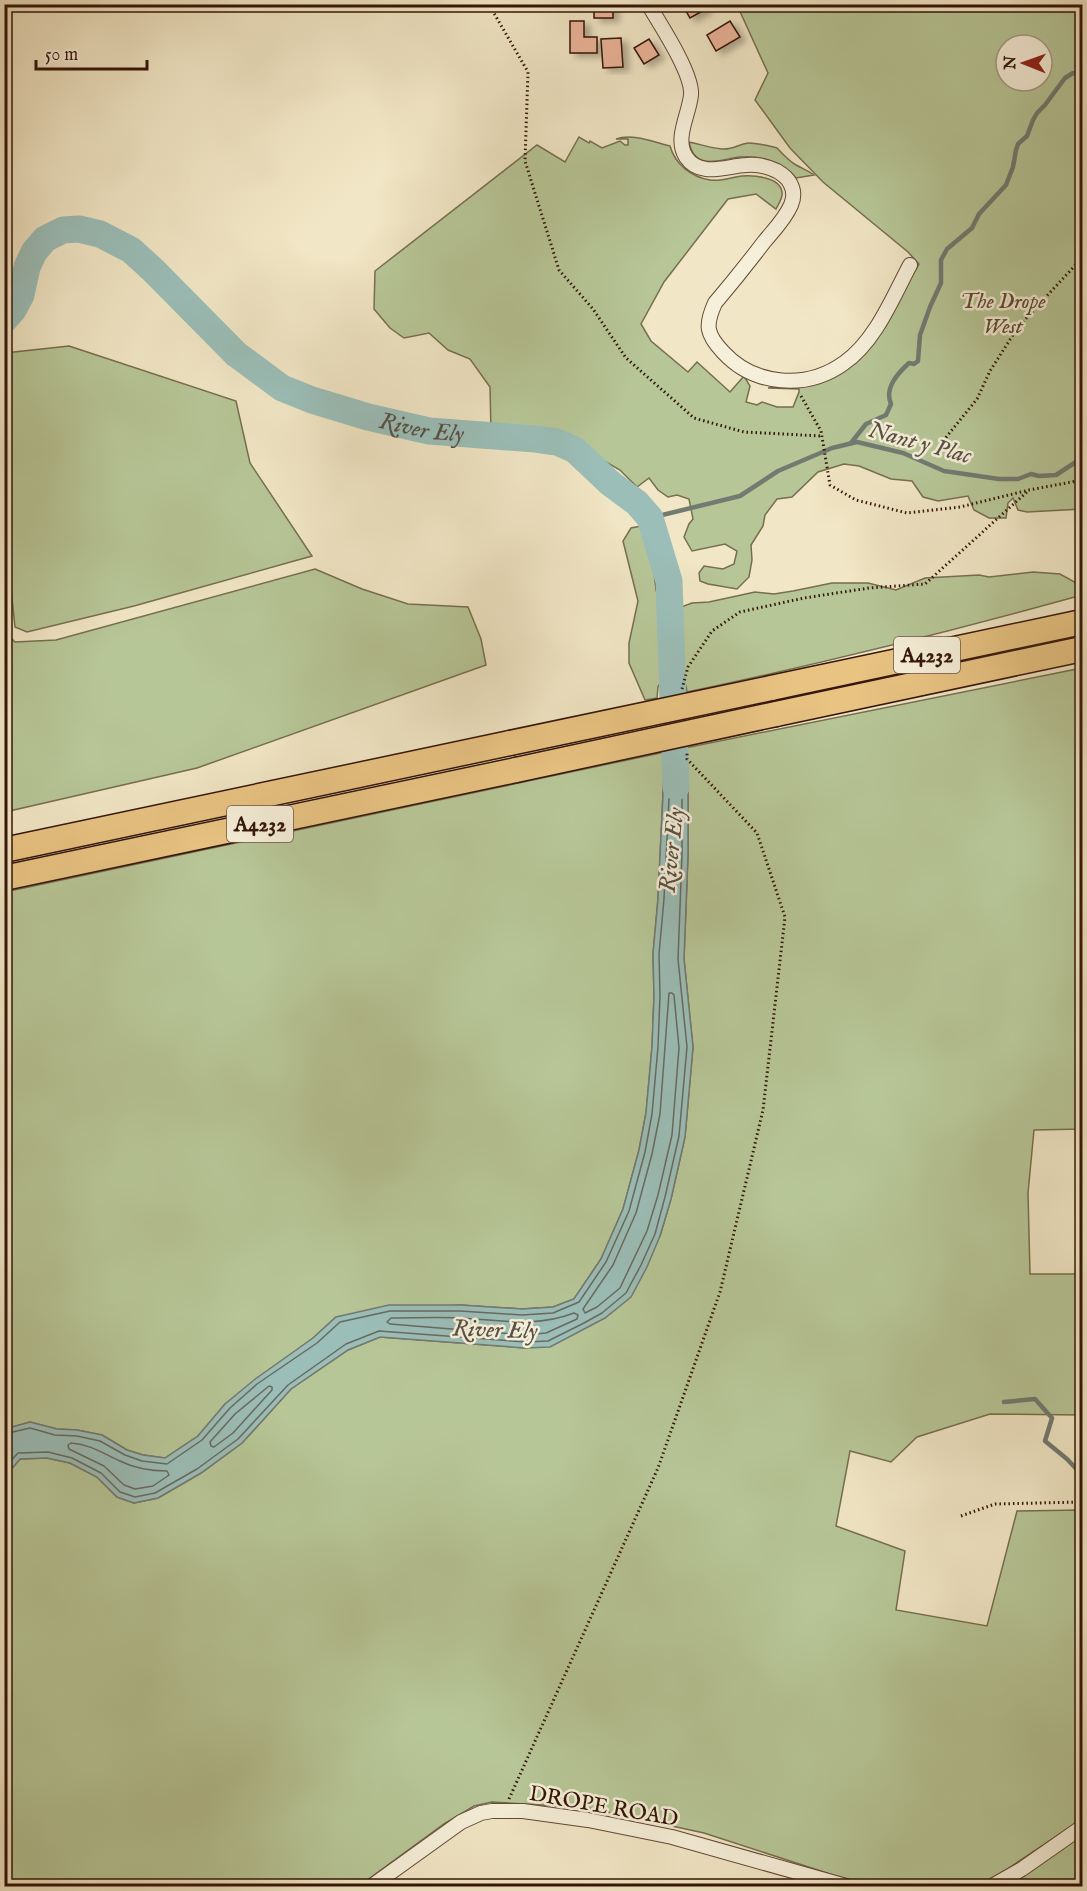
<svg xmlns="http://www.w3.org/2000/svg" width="1087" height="1891" font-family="'IM FELL English',serif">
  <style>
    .green { fill: #b7c697; stroke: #766e50; stroke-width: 1.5; fill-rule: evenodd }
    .water { fill: #9bbeb8; stroke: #727a72; stroke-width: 1.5 }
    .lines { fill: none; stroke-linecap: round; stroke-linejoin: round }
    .shore { stroke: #686a60; stroke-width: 1.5 }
    .stream { stroke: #727a72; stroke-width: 4.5 }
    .river { stroke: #9bbeb8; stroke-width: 27 }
    .building { fill: #eab398; stroke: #341508; stroke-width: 1.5; filter: url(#shadow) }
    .street-casing { stroke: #634937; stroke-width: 16 }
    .highway-casing { stroke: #341508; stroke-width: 27 }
    .path { stroke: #341508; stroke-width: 3; stroke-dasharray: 1.5 3; stroke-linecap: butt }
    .street { stroke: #f6efd9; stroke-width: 14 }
    .highway { stroke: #e8c382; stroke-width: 24 }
    .highway-bridge-casing { stroke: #341508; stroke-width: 27; stroke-linecap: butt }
    .highway-bridge { stroke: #e8c382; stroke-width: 24 }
    .labels { text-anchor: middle; stroke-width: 5; stroke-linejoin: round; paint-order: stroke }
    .shield { fill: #f6efd9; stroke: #6e5647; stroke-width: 1.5 }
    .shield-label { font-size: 21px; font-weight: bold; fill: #341508 }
    .park-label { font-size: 22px; font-style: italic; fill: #5b4a33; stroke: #f6efd9 }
    .street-label { font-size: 22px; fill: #341508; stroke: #f6efd9 }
    .water-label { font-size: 24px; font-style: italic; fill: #585046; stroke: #f6efd9 }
  </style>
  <defs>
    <filter id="shadow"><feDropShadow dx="6" dy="4" stdDeviation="3" flood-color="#0004"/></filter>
  </defs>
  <rect width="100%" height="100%" fill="#f1e6c5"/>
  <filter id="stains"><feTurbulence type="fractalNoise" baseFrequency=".00333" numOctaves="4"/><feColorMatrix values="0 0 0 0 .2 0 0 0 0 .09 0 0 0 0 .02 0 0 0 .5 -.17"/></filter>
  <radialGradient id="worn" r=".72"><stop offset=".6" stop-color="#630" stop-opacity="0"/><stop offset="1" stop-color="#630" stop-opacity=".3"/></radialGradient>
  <!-- green -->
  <g class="green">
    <path d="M 737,5 L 1082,5 L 1082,509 L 1027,512 L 1018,510 L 1013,498 L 1008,503 L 1006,518 L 989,518 L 974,510 L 968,496 L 938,501 L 923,497 L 912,481 L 891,479 L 859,466 L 844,464 L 818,472 L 792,497 L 777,499 L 765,515 L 763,526 L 751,545 L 752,560 L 749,577 L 737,589 L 708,584 L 700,581 L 699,573 L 704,566 L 723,569 L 734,564 L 737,551 L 725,544 L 692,551 L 684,537 L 689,524 L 693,519 L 689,499 L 677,495 L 668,497 L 658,490 L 649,478 L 637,487 L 620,470 L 594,455 L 581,441 L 572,438 L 570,442 L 491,433 L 490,387 L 470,359 L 448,350 L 429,333 L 404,338 L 390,328 L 374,309 L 375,271 L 537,145 L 565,162 L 579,137 L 589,143 L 590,141 L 602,148 L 620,141 L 625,145 L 628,145 L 628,139 L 616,139 C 632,133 654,142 670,146 C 675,164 691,177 710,180 C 721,182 732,177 742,176 C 753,175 780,177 782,192 C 783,198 779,203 776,209 L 756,194 L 728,199 L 664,282 L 641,324 L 651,341 L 688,372 L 697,362 L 730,392 L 744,376 L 750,386 L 746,402 L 757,405 L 762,402 L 777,407 L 793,407 L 799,392 L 799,389 L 768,388 L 829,379 L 893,308 L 919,264 L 908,252 L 823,182 L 790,148 L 755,100 L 768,73 ZM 1006,45 L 1042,45 L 1042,81 L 1006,81 Z"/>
    <path d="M 689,142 C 699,144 711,148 722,149 C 733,150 741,143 749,143 C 755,143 771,146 777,148 C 783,154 789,161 796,165 C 803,169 808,170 814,175 L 796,178 C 783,162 760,155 740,157 C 720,159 695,172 689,142 Z"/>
    <path d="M 69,346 L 236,401 L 250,463 L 312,556 L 134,606 L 27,632 L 15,627 L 9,570 L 4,552 L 5,353 Z"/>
    <path d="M 641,526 L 650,534 L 656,590 L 661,603 L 664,676 L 658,687 L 657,698 L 645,700 L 629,663 L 629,643 L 638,601 L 623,541 L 631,528 Z"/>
    <path d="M 315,569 L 362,589 L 408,604 L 468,607 L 481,639 L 486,665 L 197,768 L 5,812 L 5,632 L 15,642 L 56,640 Z"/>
    <path d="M 1033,572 L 1060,574 L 1076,583 L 1082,580 L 1082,595 C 952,631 820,664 687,692 C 686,681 681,674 677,665 C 670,650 675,622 681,607 L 692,603 L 709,602 L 755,592 L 774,594 L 793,591 L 832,583 L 868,583 L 896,590 L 925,578 L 979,575 L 989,577 Z"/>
    <path d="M 1082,668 L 1082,1129 L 1034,1130 L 1028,1193 L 1030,1274 L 1082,1274 L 1082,1415 L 990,1414 L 917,1437 L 891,1462 L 850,1451 L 836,1526 L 905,1551 L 896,1610 L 987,1626 L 1017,1511 L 1082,1510 L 1082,1819 L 982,1886 L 873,1886 L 833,1875 L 704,1833 L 589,1808 L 492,1802 L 474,1806 L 444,1824 L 359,1886 L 5,1886 L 4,1477 L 20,1459 L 47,1458 L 70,1463 L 97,1477 L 117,1497 L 134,1503 L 158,1498 L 201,1473 L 242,1443 L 291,1389 L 348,1350 L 380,1337 L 525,1348 L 660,1236 L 671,1199 L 685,1137 L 693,1047 L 684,959 L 688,855 L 688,786 L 685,748 Z"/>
    <path d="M 665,752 L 658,899 L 653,954 L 654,996 L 652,1047 L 646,1113 L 639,1150 L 623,1209 L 601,1259 L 574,1299 L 553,1307 L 522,1309 L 460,1305 L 336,1317 L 313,1338 L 225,1404 L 198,1436 L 165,1458 L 143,1455 L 127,1450 L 102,1435 L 77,1430 L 57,1429 L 30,1422 L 5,1429 L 5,892 Z"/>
    <path d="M 1082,1835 L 1082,1886 L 1010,1886 L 1061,1848 Z"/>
  </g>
  <!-- water -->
  <path class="water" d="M 685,748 L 688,786 L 688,855 L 684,959 L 693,1047 L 685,1137 L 671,1199 L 660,1236 L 647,1267 L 631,1297 L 605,1318 L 550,1347 L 525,1348 L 380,1337 L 348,1350 L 291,1389 L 242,1443 L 201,1473 L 158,1498 L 134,1503 L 117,1497 L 97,1477 L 70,1463 L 47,1458 L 20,1459 L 5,1477 L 5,1429 L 30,1422 L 57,1429 L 77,1430 L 102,1435 L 127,1450 L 143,1455 L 165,1458 L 198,1436 L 225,1404 L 254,1380 L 313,1338 L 336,1317 L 389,1305 L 460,1305 L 522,1309 L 553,1307 L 574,1299 L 601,1259 L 623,1209 L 639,1150 L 646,1113 L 652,1047 L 654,996 L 653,954 L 658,899 L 665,752 Z"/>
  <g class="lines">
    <!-- shore -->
    <g class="shore">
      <path d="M 669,993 L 672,993 L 674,995 L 679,1048 L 672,1135 L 658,1195 L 647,1231 L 620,1288 L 597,1307 L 585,1313 L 583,1309 L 613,1265 L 636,1213 L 652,1154 L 660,1114 Z"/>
      <path d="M 574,1313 L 578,1315 L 577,1319 L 546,1333 L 525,1335 L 390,1324 L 387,1322 L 391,1318 C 414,1318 437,1317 460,1318 C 500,1320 535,1328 574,1313 Z"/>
      <path d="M 269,1386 L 272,1387 L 272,1390 L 233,1433 L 214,1447 L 211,1446 L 210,1442 L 235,1414 Z"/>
      <path d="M 4,1434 L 30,1428 L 55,1435 L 77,1436 L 100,1441 L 125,1455 L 142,1461 L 167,1464 L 202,1440 L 230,1408 L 257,1384 L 317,1343 L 340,1322 L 390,1311 L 460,1311 L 522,1315 L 553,1313 L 579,1302 L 606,1262 L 629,1211 L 645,1152 L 652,1114 L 658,1047 L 660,996 L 659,954 L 664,899 L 671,759 L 673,757 L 679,757 L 682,787 L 682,855 L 678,959 L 687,1047 L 679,1136 L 665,1197 L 655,1234 L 641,1265 L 626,1293 L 602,1313 L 584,1323 L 548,1341 L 525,1342 L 379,1331 L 346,1344 L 288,1385 L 238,1439 L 197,1469 L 155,1493 L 135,1497 L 120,1492 L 101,1473 L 72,1458 L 48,1452 L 18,1453 L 4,1468"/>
      <path d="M 71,1443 C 92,1445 102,1453 120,1461 C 134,1468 152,1471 167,1471 L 169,1475 L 153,1486 L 135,1489 L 124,1485 L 104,1466 L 69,1449 L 68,1445 Z"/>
    </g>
    <!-- stream -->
    <g class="stream">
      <path d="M 851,443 L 866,424 L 886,415 L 891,404 C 884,388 898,373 909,363 L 914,364 L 918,361 L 920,335 L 930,307 L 941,283 L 941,260 L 947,249 L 972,228 L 979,214 L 1006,185 L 1013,167 L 1016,150 L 1018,144 L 1027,136 L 1033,120 L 1037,113 L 1045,105 L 1065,78 L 1073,73 L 1082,74"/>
      <path d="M 650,518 L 740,496 L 778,471 L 832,448 L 857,442 L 903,453 L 944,471 L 999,479 L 1018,479 L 1031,474 L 1039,476 L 1056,475 L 1082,458"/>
      <path d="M 1004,1402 L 1035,1399 L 1052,1418 L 1045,1441 L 1067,1459 L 1082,1475"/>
    </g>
    <!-- river -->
    <path class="river" id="s1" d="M 4,320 L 13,310 L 21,295 L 27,267 L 34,252 L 45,239 L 63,230 L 79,229 L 100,234 L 131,250 L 153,270 L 236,354 L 282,388 L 312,400 L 368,417 L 429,431 L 535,439 L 557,442 L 575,450 L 610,483 L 637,503 L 650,518 L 669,581 L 676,787"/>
  </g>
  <!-- building -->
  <g class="building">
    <rect x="594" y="4" width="19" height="14"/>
    <path d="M 682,4 L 703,4 L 706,9 L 690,18 Z"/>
    <path d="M 570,21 L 584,21 L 584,37 L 597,37 L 597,53 L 570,53 Z"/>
    <path d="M 730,21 L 740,37 L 716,51 L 707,35 Z"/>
    <path d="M 621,38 L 623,67 L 603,68 L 601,39 Z"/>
    <path d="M 649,39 L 659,55 L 644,64 L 634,48 Z"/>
  </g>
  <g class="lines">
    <defs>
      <g id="street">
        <path d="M 648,4 C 660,24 693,74 691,95 C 689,115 674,139 686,157 C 700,178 726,166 746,165 C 756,164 767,166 777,171 C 782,174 787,177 790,183 C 794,190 794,198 791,205 C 785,219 773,231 764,242 C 748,263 732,283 715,303 C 705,325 706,334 723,352 C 754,386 807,390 844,363 C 875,342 893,297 910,265"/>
        <path d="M 372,1886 L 461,1822 L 481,1813 L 492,1811 L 523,1811 L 588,1820 L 672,1837 L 846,1886"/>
        <path d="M 992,1886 L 1022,1869 L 1082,1827"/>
      </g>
      <g id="highway">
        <path d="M 771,688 L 1082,622"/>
        <path d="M 776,714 L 1082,649"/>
        <path d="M 4,850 L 510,743"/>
        <path d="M 4,878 L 516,770"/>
      </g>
    </defs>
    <!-- street casing -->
    <use href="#street" class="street-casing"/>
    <!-- highway casing -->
    <use href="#highway" class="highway-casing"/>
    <!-- path -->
    <g class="path">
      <path d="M 471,4 L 491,8 L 528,72 L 525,161 L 559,270 L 593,309 L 626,358 L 694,418 L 744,432 L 822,436"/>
      <path d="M 801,396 L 821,431 L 830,485 L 856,500 L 907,513 L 960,507 L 1029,490 L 1082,480"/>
      <path d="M 943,441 L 977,399 L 990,371 L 1018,327 L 1082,258"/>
      <path d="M 682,689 L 688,667 L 712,631 L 740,612 L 804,598 L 869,588 L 925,584 L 1029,490"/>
      <path d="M 961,1516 L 995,1504 L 1082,1502"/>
      <path d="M 509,1799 L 658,1468 L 720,1292 L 763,1110 L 785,917 L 757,833 L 687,759 L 687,752"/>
    </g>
    <!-- street -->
    <use href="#street" class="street"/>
    <!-- highway -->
    <use href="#highway" class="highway"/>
    <defs>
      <g id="highway-bridge">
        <path d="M 510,743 L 771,688"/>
        <path d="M 516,770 L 776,714"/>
      </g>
    </defs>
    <!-- highway-bridge casing -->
    <use href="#highway-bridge" class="highway-bridge-casing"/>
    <!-- highway-bridge -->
    <use href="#highway-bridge" class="highway-bridge"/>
  </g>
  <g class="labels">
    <!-- shield labels -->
    <g class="shield">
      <rect x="894" y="637" width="66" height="36" rx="4.5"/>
      <rect x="227" y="806" width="66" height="36" rx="4.5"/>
    </g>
    <g class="shield-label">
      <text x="927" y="662">A4232</text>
      <text x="260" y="831">A4232</text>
    </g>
    <!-- park labels -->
    <g class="park-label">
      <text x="1003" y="308">The Drope<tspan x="1003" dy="25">West</tspan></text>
    </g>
    <!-- street labels -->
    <g class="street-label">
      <text transform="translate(604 1805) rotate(10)" y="8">DROPE ROAD</text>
    </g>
    <!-- water labels -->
    <g class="water-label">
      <text dy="8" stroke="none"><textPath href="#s1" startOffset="536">River Ely</textPath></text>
      <text transform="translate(920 442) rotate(15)" y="8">Nant y Plac</text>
      <text transform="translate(671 850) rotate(-84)" y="8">River Ely</text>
      <text transform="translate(495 1329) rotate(2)" y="8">River Ely</text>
    </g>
  </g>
  <!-- margin -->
  <rect width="1087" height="1891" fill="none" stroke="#f1e6c5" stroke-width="24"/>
  <rect x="6" y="6" width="1075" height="1879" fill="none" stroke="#341508" stroke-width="3"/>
  <rect x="12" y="12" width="1063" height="1867" fill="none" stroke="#341508" stroke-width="1.5"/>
  <!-- north arrow -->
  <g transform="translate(1024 63) rotate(271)"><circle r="28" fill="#f6efd9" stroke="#a89885" stroke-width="1.5"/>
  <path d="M0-4.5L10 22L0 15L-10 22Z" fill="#8f2418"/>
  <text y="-9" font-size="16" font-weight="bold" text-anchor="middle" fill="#341508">N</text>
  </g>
  <!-- scale -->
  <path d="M36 60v9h111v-9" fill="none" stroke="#341508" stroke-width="3"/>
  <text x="45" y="60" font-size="18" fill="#341508" stroke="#f6efd9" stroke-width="4.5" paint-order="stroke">50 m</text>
  <rect width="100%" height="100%" filter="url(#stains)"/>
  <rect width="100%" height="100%" fill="url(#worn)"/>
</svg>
